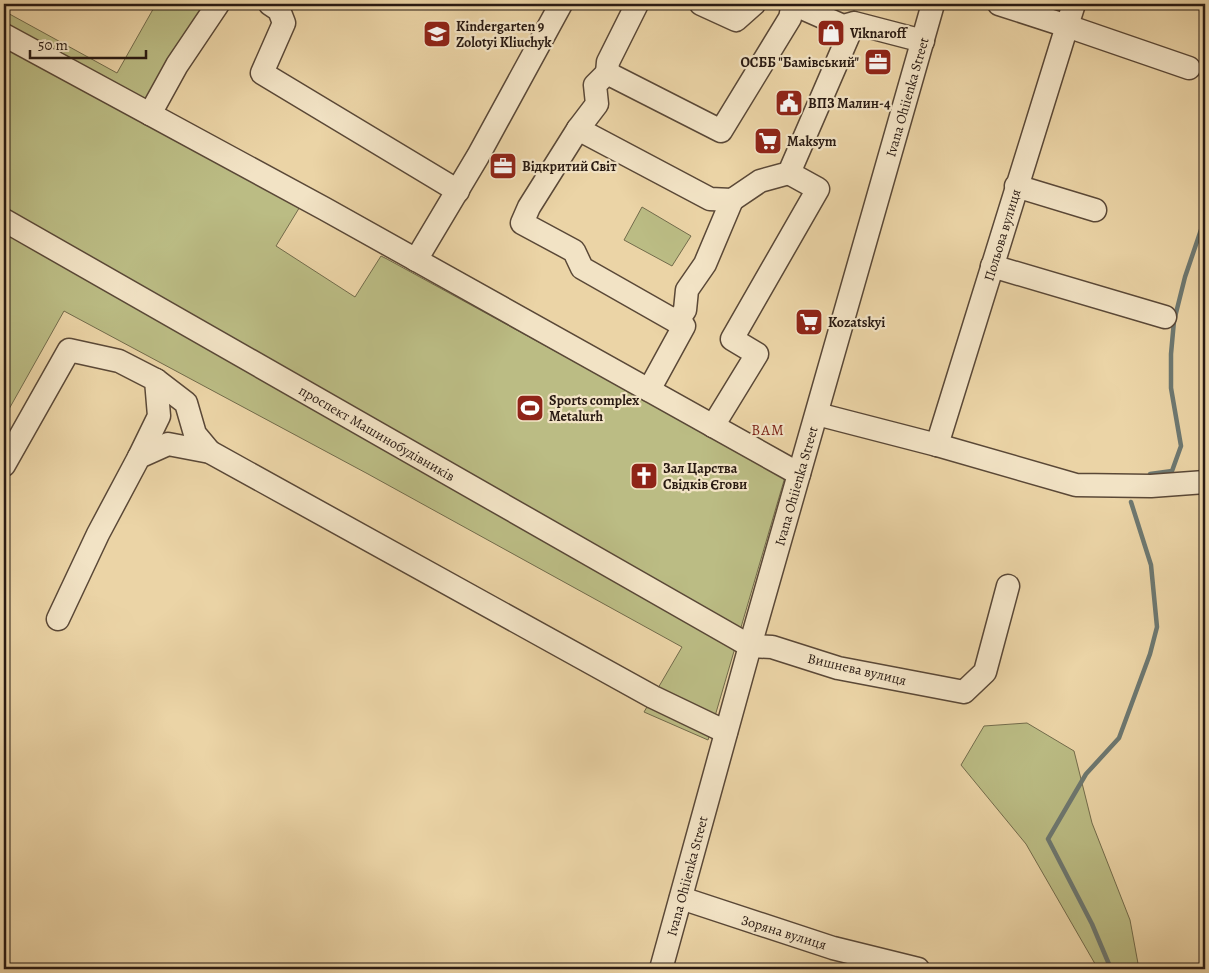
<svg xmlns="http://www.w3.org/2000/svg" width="1209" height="973" font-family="Alegreya,serif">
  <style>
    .green { fill: #bbbc84; stroke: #726b4b }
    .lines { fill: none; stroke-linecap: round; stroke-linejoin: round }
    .stream { stroke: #6d7871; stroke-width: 4.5 }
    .minor-casing { stroke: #5a4837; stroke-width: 25 }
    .minor { stroke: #f2e3c5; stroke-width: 22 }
    .labels { text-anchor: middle; stroke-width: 4.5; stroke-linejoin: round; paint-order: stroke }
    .poi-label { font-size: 14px; font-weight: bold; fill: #291a12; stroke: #f2e3c5; text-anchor: start }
    .street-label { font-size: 14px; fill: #291a12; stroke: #f2e3c5 }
    .neighbourhood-label { font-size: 15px; letter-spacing: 1px; fill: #7a1f14; stroke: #f2e3c5 }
  </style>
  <rect width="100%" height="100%" fill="#ebd4a6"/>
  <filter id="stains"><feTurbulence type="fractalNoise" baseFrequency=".004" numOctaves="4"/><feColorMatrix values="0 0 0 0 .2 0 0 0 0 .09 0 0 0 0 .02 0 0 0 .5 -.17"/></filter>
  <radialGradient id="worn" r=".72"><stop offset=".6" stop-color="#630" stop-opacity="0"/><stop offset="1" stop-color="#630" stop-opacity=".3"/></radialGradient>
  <!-- green -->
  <g class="green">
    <path d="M 156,4 L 216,4 L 139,119 L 301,205 L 276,246 L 355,297 L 381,256 L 387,259 L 785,477 L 708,740 L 644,712 L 682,647 L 368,474 L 64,311 L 4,418 L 4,11 L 117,73 Z"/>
    <path d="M 642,207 L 691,236 L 672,266 L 624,240 Z"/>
    <path d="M 1027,723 L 1074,751 L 1092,823 L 1130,920 L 1139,969 L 1098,969 L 1026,844 L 961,765 L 984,726 Z"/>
  </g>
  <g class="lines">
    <!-- stream -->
    <g class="stream">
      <path d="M 1150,474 L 1172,471 L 1181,446 L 1171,388 L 1171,354 L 1174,321 L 1185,277 L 1205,218"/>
      <path d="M 1111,969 L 1092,924 L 1048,839 L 1086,774 L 1119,738 L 1150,654 L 1157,627 L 1151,565 L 1131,502"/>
    </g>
    <defs>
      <g id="minor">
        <path d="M 270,4 L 279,10 L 284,23 L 262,73 L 458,191"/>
        <path d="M 701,4 L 736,20 L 754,4"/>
        <path d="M 1074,4 L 1067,26 L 1189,68"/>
        <path d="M 854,23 L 789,173 L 760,181 L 732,200 L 710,199 L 578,129 L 597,104 L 595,85 L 607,73 L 721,131 L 790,18 L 793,4 L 843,26 L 854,23 L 923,41"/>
        <path d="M 4,35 L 325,209 L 799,474"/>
        <path d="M 607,73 L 608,62 L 637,4"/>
        <path d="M 150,114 L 177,65 L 218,4"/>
        <path d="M 578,129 L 529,207 L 522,223 L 574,251 L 582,268 L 684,326 L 649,390"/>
        <path d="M 1016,186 L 1095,210"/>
        <path d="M 4,220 L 750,646 L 772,647 L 838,668 L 964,692 L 985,672 L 1008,586"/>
        <path d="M 416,260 L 478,156 L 561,4"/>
        <path d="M 992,266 L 1165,317"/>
        <path d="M 677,322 L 685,310 L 687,290 L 705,264 L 732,200"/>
        <path d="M 156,380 L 186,403 L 195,434 L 210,452"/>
        <path d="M 817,414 L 937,445 L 1076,485 L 1151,486 L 1205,482"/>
        <path d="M 713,426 L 757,354 L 732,339 L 818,189 L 789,173"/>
        <path d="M 937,445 L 1067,26 L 999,4"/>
        <path d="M 4,465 L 69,350 L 119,361 L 156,380 L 159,416 L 139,457"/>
        <path d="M 58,619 L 98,534 L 139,457 L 168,444 L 210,452 L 653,697 L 726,732"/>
        <path d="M 681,898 L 833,948 L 918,969"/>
        <path d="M 661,969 L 750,646 L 933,4"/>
      </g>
    </defs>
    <!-- minor casing -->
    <use href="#minor" class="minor-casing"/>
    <!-- minor -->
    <use href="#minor" class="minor"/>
  </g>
  <!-- icons -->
  <defs>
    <symbol id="shop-square" viewBox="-11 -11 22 22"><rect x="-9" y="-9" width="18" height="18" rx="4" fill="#8f2418" stroke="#f2e3c5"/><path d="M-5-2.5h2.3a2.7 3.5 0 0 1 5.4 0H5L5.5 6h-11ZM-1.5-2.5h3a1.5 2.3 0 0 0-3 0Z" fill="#fff"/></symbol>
    <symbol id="school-square" viewBox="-11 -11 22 22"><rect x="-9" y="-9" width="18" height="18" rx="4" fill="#8f2418" stroke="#f2e3c5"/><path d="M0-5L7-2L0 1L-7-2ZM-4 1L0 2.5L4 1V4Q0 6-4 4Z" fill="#fff"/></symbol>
    <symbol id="office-square" viewBox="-11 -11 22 22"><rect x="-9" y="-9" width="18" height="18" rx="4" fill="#8f2418" stroke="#f2e3c5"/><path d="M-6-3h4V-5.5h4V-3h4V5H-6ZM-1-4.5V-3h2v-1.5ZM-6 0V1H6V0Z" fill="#fff"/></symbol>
    <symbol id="civic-square" viewBox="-11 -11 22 22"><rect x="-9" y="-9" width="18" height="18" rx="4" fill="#8f2418" stroke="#f2e3c5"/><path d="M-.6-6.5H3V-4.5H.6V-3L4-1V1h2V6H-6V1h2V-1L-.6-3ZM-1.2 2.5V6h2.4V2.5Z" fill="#fff"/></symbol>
    <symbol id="supermarket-square" viewBox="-11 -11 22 22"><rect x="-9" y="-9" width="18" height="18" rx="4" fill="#8f2418" stroke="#f2e3c5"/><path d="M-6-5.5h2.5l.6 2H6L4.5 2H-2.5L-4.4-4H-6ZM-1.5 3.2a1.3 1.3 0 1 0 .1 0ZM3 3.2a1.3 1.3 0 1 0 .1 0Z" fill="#fff"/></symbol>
    <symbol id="stadium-square" viewBox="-11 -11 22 22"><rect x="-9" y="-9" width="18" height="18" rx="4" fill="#8f2418" stroke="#f2e3c5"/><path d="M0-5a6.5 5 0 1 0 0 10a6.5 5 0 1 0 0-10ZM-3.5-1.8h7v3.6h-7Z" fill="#fff"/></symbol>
    <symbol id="church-square" viewBox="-11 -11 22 22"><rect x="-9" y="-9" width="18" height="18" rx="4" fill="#8f2418" stroke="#f2e3c5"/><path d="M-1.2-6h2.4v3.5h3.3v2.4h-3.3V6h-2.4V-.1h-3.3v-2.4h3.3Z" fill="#fff"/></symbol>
  </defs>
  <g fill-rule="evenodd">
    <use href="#shop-square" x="815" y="17" width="32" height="32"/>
    <use href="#school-square" x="421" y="18" width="32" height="32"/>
    <use href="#office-square" x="862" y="46" width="32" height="32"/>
    <use href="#civic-square" x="773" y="87" width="32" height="32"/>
    <use href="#supermarket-square" x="752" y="125" width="32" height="32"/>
    <use href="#office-square" x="487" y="150" width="32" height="32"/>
    <use href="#supermarket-square" x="793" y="306" width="32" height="32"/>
    <use href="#stadium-square" x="514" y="392" width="32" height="32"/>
    <use href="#church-square" x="628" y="460" width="32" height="32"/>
  </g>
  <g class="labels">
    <!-- poi labels -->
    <g class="poi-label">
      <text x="456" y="31">Kindergarten 9<tspan x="456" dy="16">Zolotyi Kliuchyk</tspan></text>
      <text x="850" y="38">Viknaroff</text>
      <text x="859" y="67" text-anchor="end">ОСББ "Бамівський"</text>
      <text x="808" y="108">ВПЗ Малин-4</text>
      <text x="787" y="146">Maksym</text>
      <text x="522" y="171">Відкритий Світ</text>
      <text x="828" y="327">Kozatskyi</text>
      <text x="549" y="405">Sports complex<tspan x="549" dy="16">Metalurh</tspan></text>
      <text x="663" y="473">Зал Царства<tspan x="663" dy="16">Свідків Єгови</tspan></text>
    </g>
    <!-- street labels -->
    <g class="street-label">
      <text transform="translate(907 97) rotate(-74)" y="5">Ivana Ohiienka Street</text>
      <text transform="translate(1002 235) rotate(-73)" y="5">Польова вулиця</text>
      <text transform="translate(377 433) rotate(30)" y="5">проспект Машинобудівників</text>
      <text transform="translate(796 486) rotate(-74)" y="5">Ivana Ohiienka Street</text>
      <text transform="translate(857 669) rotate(13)" y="5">Вишнева вулиця</text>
      <text transform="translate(687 876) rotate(-75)" y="5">Ivana Ohiienka Street</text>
      <text transform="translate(784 932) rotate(17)" y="5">Зоряна вулиця</text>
    </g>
    <!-- neighbourhood labels -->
    <g class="neighbourhood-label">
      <text x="768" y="435">BAM</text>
    </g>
  </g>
  <!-- margin -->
  <rect width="1209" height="973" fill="none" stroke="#ebd4a6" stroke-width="20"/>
  <rect x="5" y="5" width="1199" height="963" fill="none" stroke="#291a12" stroke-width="2.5"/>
  <rect x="10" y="10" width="1189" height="953" fill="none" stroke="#291a12"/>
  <!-- scale -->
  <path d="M30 50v8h116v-8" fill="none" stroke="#291a12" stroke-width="2.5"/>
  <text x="38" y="50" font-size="15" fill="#291a12" stroke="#f2e3c5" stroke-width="4" paint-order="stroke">50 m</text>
  <rect width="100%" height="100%" filter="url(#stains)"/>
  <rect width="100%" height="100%" fill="url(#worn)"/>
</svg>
